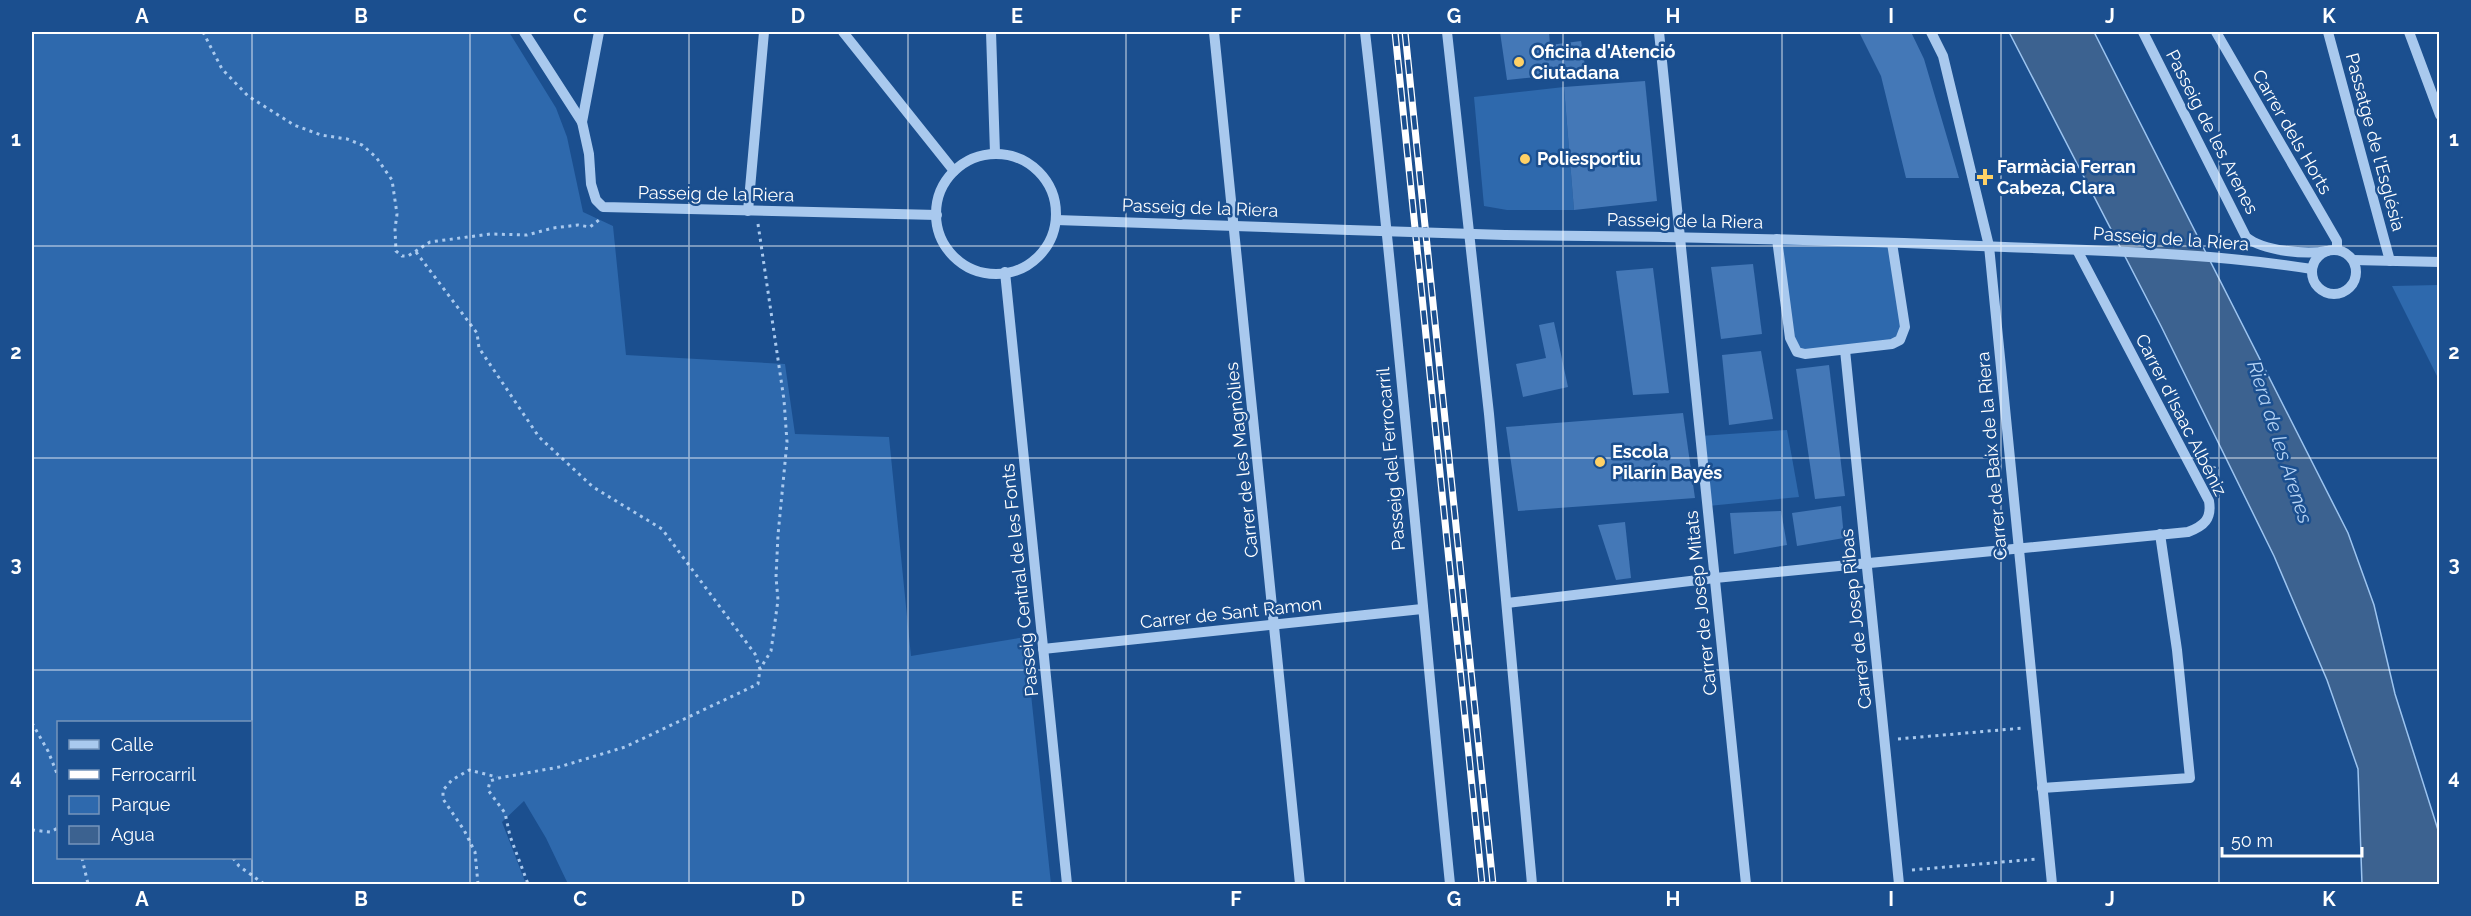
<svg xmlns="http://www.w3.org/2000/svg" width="2471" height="916" font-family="Raleway,sans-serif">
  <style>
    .green { fill: #2e69ad; fill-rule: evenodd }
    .water { fill: #3c6290; stroke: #9cc4f0; stroke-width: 1.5 }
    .building { fill: #4478b7 }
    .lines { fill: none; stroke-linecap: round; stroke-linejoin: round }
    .path { stroke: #a9c9ee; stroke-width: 3; stroke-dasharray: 3 4.5; stroke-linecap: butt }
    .minor { stroke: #a9c9ee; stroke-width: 10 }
    .rail-casing { stroke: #fff; stroke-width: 7 }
    .rail { stroke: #1b4f8f; stroke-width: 4.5; stroke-dasharray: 14; stroke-linecap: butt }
    .minor-bridge { stroke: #a9c9ee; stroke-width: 10 }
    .grid { fill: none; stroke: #fff; stroke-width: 1.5; stroke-opacity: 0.55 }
    .poi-dot { fill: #ffd166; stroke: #1b4f8f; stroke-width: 2 }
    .labels { text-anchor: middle; stroke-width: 5; stroke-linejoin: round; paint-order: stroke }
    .poi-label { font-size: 18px; font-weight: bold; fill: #fff; stroke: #1b4f8f; text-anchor: start }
    .street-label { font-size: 18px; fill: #fff; stroke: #1b4f8f }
    .water-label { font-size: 20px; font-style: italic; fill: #b5d3f5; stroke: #1b4f8f }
    .neatline { fill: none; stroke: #fff; stroke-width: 2 }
    .grid-label { font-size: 20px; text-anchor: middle; font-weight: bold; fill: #fff }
  </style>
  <rect width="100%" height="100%" fill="#1b4f8f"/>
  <!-- green -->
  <g class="green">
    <path d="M 32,32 L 509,32 L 556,108 L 567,137 L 583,212 L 613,226 L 626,355 L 785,364 L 795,434 L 889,437 L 911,656 L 1025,637 L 1051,884 L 568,884 L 546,838 L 524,801 L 502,822 L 526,884 L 32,884 ZM 250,722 L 250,858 L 58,858 L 58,722 Z"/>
    <path d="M 1564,87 L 1574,210 L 1507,210 L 1484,206 L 1474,97 Z"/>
    <path d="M 1777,239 L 1892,243 L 1904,315 L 1900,340 L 1797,352 Z"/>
    <path d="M 2439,285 L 2440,285 L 2439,380 L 2392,286 Z"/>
    <path d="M 1787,430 L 1799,497 L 1708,506 L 1700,436 Z"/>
  </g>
  <!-- water -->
  <path class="water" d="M 2009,32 L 2094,32 L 2348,533 L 2374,605 L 2395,694 L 2439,833 L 2439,884 L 2362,884 L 2358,769 L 2327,680 L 2274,556 L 2161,326 Z"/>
  <!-- building -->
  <g class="building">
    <path d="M 1500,32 L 1549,32 L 1550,45 L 1581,41 L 1586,72 L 1507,80 Z"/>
    <path d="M 1859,32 L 1911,32 L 1924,59 L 1959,178 L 1906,178 L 1881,76 Z"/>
    <path d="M 1645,81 L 1657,201 L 1574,210 L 1564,87 Z"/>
    <path d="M 1753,264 L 1762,334 L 1721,339 L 1711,267 Z"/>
    <path d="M 1653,268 L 1669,393 L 1633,395 L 1616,271 Z"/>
    <path d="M 1554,322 L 1568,387 L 1523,397 L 1516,364 L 1546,358 L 1539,325 Z"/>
    <path d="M 1761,351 L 1773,419 L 1729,425 L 1722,355 Z"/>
    <path d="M 1829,365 L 1845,496 L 1815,499 L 1796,369 Z"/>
    <path d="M 1683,413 L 1695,498 L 1518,511 L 1506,427 Z"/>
    <path d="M 1841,506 L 1844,538 L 1797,546 L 1792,513 Z"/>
    <path d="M 1781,511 L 1787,545 L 1734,554 L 1730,513 Z"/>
    <path d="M 1625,522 L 1631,578 L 1616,580 L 1598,525 Z"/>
  </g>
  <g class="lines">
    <!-- path -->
    <g class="path">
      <path d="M 203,32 L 222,69 L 248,96 L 294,125 L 321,135 L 347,139 L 362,145 L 376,157 L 392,180 L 397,214 L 395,229 L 396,251 L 402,256 L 408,256 L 430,242 L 490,234 L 527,235 L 553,228 L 578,225 L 590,227 L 599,220"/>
      <path d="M 758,224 L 784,400 L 787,442 L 778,535 L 776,577 L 778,600 L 771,651 L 760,669"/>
      <path d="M 416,252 L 477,333 L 479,348 L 539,437 L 593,487 L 662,529 L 755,654 L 760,669 L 758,684 L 625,747 L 559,767 L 499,778 L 490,781 L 488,790 L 505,813 L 510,836 L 528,884"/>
      <path d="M 32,723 L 48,751 L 58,776"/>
      <path d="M 1898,739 L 2023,728"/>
      <path d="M 32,830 L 50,832 L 58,828"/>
      <path d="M 82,858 L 88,884"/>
      <path d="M 233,858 L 239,866 L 264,884"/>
      <path d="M 1912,870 L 2037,859"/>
      <path d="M 478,884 L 475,852 L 464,830 L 443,799 L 443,790 L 452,780 L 469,770 L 497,777"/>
    </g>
    <!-- minor -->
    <g class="minor">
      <path d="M 524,32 L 582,122"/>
      <path d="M 599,32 L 582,122 L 589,154 L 591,184 L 596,200 L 603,207 L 937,215"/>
      <path d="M 843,32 L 954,171"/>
      <path d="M 991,32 L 995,153"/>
      <path d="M 1214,32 L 1300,884"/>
      <path d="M 1365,32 C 1398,315 1421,600 1450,884"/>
      <path d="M 1447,32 L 1489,414 L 1532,884"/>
      <path d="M 1659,32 L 1746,884"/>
      <path d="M 1931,32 L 1943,56 L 1989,246 L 2052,884"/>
      <path d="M 2143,32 L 2246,237 C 2263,251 2306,255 2327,251"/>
      <path d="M 2216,32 L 2337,241 L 2337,250"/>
      <path d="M 2328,32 L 2390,261"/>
      <path d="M 2409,32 L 2440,115"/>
      <circle cx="996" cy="214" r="60"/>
      <path d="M 748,211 L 764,32"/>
      <path d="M 1056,220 L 1349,230"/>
      <path d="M 1505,235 C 1672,236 1838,240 2005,247 C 2107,251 2211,253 2312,269"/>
      <path d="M 1777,239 L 1790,338 L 1797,352 L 1805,354 L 1892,344 L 1900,340 L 1905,327 L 1892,243"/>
      <circle cx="2334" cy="272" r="22"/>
      <path d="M 2353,260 L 2440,262"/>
      <path d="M 1005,272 L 1067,884"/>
      <path d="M 1845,350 L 1899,884"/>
      <path d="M 1507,603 L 1715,578 L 2188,532 C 2204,526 2212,519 2209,501 L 2077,250"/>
      <path d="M 1043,649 L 1422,609"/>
      <path d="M 2042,788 L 2190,778 L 2177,650 L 2160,534"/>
    </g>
    <defs>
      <g id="rail">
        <path d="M 1395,32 L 1482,884"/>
        <path d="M 1405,32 L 1493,884"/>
      </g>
    </defs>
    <!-- rail casing -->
    <use href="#rail" class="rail-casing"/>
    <!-- rail -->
    <use href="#rail" class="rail"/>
    <!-- minor-bridge -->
    <path class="minor-bridge" d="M 1349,230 L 1505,235"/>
  </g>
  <!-- grid -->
  <path class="grid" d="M 252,32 L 252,884M 470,32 L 470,884M 689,32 L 689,884M 908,32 L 908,884M 1126,32 L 1126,884M 1345,32 L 1345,884M 1563,32 L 1563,884M 1782,32 L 1782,884M 2001,32 L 2001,884M 2219,32 L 2219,884M 32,246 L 2440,246M 32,458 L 2440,458M 32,670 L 2440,670"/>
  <!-- markers -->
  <g class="poi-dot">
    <circle cx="1519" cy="62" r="6"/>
    <circle cx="1525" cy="159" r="6"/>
    <path d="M1982 168h6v6h6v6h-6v6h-6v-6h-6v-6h6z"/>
    <circle cx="1600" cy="462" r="6"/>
  </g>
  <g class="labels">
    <!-- poi labels -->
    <g class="poi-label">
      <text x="1531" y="58">Oficina d'Atenció<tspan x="1531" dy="21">Ciutadana</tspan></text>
      <text x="1537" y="165">Poliesportiu</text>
      <text x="1997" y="173">Farmàcia Ferran<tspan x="1997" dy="21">Cabeza, Clara</tspan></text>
      <text x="1612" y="458">Escola<tspan x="1612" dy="21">Pilarín Bayés</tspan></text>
    </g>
    <!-- street labels -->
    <g class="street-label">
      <text transform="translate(2212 132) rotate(63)" y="6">Passeig de les Arenes</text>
      <text transform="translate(2292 132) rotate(60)" y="6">Carrer dels Horts</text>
      <text transform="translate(2375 142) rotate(75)" y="6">Passatge de l'Església</text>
      <text transform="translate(716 194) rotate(1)" y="6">Passeig de la Riera</text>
      <text transform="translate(1200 208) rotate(2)" y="6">Passeig de la Riera</text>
      <text transform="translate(1685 221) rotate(1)" y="6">Passeig de la Riera</text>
      <text transform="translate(2171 239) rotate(4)" y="6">Passeig de la Riera</text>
      <text transform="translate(2181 415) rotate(63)" y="6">Carrer d'Isaac Albéniz</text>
      <text transform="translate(1992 456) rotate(-95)" y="6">Carrer de Baix de la Riera</text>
      <text transform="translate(1391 459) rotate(-95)" y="6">Passeig del Ferrocarril</text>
      <text transform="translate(1242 460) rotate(-96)" y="6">Carrer de les Magnòlies</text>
      <text transform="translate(1020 580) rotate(-96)" y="6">Passeig Central de les Fonts</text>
      <text transform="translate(1701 603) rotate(-96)" y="6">Carrer de Josep Mitats</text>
      <text transform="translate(1231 613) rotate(-6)" y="6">Carrer de Sant Ramon</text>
      <text transform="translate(1856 619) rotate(-96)" y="6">Carrer de Josep Ribas</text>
    </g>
    <!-- water labels -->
    <g class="water-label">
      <text transform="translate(2280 442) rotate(72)" y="7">Riera de les Arenes</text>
    </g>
  </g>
  <!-- border -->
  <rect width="2471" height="916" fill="none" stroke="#1b4f8f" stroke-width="66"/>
  <!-- legend -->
  <rect x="57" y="721" width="195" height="138" fill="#1b4f8f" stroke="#7695bc" stroke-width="1.5"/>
  <rect x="69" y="740" width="30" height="9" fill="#a9c9ee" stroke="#7695bc" stroke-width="1.5"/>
  <text x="111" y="751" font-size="18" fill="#ffffff">Calle</text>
  <rect x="69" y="770" width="30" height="9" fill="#ffffff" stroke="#7695bc" stroke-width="1.5"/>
  <text x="111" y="781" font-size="18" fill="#ffffff">Ferrocarril</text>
  <rect x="69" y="796" width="30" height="18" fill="#2e69ad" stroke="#7695bc" stroke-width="1.5"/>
  <text x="111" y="811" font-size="18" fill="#ffffff">Parque</text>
  <rect x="69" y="826" width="30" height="18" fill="#3c6290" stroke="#7695bc" stroke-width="1.5"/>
  <text x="111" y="841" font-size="18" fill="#ffffff">Agua</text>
  <!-- scale -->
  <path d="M2222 847v9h140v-9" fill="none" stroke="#ffffff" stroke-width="3"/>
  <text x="2231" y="847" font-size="18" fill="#ffffff" stroke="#1b4f8f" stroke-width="4.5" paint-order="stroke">50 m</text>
  <rect x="33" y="33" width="2405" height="850" class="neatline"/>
  <g class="grid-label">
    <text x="142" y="23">A</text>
    <text x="361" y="23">B</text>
    <text x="580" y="23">C</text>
    <text x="798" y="23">D</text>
    <text x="1017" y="23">E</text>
    <text x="1236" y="23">F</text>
    <text x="1454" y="23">G</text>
    <text x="1673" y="23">H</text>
    <text x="1891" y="23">I</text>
    <text x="2110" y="23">J</text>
    <text x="2329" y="23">K</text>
    <text x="16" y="146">1</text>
    <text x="2454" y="146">1</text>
    <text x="16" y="359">2</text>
    <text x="2454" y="359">2</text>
    <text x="16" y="571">3</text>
    <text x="2454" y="571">3</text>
    <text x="16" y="784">4</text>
    <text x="2454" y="784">4</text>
    <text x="142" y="906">A</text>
    <text x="361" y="906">B</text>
    <text x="580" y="906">C</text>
    <text x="798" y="906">D</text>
    <text x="1017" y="906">E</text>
    <text x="1236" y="906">F</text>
    <text x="1454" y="906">G</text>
    <text x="1673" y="906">H</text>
    <text x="1891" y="906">I</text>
    <text x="2110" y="906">J</text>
    <text x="2329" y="906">K</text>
  </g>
</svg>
